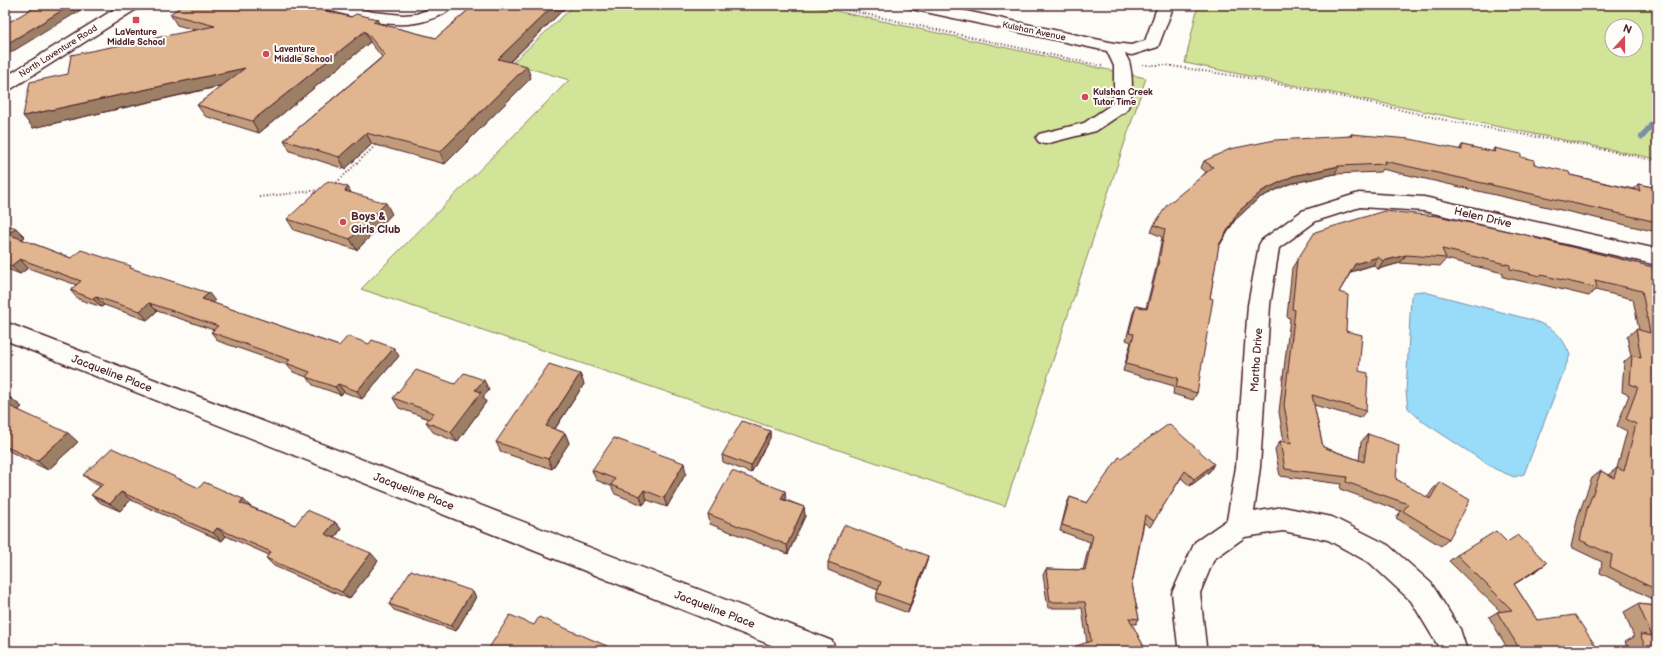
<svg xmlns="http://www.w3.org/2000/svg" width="1662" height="656" font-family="'Balsamiq Sans',sans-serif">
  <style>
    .green { fill: #d2e498; stroke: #8e8262; fill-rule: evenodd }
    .water { fill: #98dcfa; stroke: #7990a7 }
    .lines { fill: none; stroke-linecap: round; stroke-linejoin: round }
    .stream { stroke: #7990a7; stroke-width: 6 }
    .minor-casing { stroke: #4a1f2b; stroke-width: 3 }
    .path { stroke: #4a1f2b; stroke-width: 2; stroke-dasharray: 1 2.5; stroke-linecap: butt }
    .minor { fill: #fdfcf7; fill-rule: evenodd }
    .wall { fill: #c19c7c; stroke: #4a1f2b }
    .shaded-wall { fill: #9d7f65; stroke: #4a1f2b }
    .building { fill: #e0b590; stroke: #4a1f2b }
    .poi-dot { fill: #d1495b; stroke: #fdfcf7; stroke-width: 1.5 }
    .labels { text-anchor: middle; stroke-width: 4; stroke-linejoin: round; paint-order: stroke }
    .far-street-label { font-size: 9px; fill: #4a1f2b; stroke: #fdfcf7 }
    .far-poi-label { font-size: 9px; font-weight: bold; fill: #4a1f2b; stroke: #fdfcf7; text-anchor: start }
    .poi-label { font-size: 11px; font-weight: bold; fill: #4a1f2b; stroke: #fdfcf7; text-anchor: start }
    .street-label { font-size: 11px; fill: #4a1f2b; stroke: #fdfcf7 }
  </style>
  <rect width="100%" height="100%" fill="#fdfcf7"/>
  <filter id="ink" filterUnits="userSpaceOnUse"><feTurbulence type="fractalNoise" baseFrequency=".025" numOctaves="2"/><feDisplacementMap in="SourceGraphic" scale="8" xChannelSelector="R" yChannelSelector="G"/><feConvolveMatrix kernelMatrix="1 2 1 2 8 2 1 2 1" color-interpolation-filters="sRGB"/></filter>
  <g filter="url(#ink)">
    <!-- green -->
    <g class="green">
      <path d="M 575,5 L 808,5 L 1146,78 L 1005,506 L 361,289 L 569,80 L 512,63 Z"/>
      <path d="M 1198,5 L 1657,5 L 1657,159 L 1185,63 ZM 1612,26 L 1636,26 L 1636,50 L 1612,50 Z"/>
    </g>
    <!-- water -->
    <path class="water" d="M 1421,291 L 1532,320 C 1553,328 1561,333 1570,355 L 1524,474 L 1514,477 L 1495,469 L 1422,421 L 1408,408 L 1406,392 L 1411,297 L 1414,292 Z"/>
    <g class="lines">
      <!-- stream -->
      <path class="stream" d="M 1642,137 L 1657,118"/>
      <defs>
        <g id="minor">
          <path d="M 121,5 L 140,5 L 138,8 L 11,89 L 5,90 L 5,77 Z"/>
          <path d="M 320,5 L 345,5 L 373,12 L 403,15 L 416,14 L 427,10 L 435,5 L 454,5 C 449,12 439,17 431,19 C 395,32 358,18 322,8 Z"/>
          <path d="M 908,5 L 938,5 L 1114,43 L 1131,45 L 1145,41 L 1158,5 L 1174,5 L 1158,47 L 1132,55 L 1125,54 C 1127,58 1130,62 1130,66 C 1133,78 1133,101 1126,111 L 1096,131 L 1045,144 L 1039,142 L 1036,138 L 1039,134 L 1084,123 L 1112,104 L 1114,94 L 1114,66 L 1107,51 L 916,10 L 910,8 Z"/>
          <path d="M 1359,193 L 1424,197 L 1657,249 L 1657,265 L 1424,211 L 1360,207 L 1316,221 L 1279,248 L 1270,305 L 1260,467 L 1254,512 L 1283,507 L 1332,517 L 1388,545 L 1431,583 L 1460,629 L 1467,651 L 1439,651 L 1437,644 L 1411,601 L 1370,563 L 1328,540 L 1283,531 L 1245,537 L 1214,559 L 1200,593 L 1206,646 L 1208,651 L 1180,651 L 1178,646 L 1172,593 L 1195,542 L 1227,520 L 1236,467 L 1248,305 L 1259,245 L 1262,240 L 1302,211 Z"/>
          <path d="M 5,322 L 822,637 L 832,641 L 836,651 L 786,651 L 5,340 Z"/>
        </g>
      </defs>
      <!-- minor casing -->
      <use href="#minor" class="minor-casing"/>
      <!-- path -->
      <g class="path">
        <path d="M 824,5 L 1102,66"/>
        <path d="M 1143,65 L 1165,65 L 1248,78 L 1358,100 L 1454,122 L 1572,143 L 1657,161"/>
        <path d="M 334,185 L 377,144"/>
        <path d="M 259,197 L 321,190"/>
      </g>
      <!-- minor -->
      <use href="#minor" class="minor"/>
    </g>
    <!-- wall -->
    <g class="wall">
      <path d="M 474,5 L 563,5 L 564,9 L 510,62 L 531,78 L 445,164 L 372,144 L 345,169 L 290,151 L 284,140 L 382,57 L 370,42 L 259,133 L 205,116 L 197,105 L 222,86 L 33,128 L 68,74 L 195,30 L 177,25 L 170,14 L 304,7 L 351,17 L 377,19 L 379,24 L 436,38 Z"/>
      <path d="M 1351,134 L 1459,150 L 1462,145 L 1492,152 L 1494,148 L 1521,157 L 1534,164 L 1570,175 L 1633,189 L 1638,184 L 1657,188 L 1657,232 L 1382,169 L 1380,172 L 1335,174 L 1289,184 L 1259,198 L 1235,220 L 1218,248 L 1210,298 L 1197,393 L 1193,400 L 1173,394 L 1174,386 L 1123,371 L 1131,342 L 1126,340 L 1133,313 L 1136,306 L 1146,308 L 1155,272 L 1162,237 L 1151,232 L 1154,225 L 1206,172 L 1201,168 L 1204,161 L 1350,136 Z"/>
      <path d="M 351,193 L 392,214 L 357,250 L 294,230 L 287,219 Z"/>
      <path d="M 5,224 L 25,237 L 21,239 L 71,258 L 133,269 L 215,301 L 213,303 L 339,346 L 399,356 L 362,399 L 344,392 L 341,395 L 313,385 L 307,377 L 293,372 L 287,365 L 218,341 L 211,332 L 214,330 L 157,311 L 147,320 L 104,305 L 102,307 L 78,299 L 70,290 L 77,285 L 28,268 L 20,274 L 5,268 Z"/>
      <path d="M 1535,238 L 1657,268 L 1657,601 L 1600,573 L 1602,562 L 1571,547 L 1578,516 L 1592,478 L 1601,471 L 1608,475 L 1617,468 L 1627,431 L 1617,426 L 1629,395 L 1622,392 L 1624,362 L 1631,356 L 1627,337 L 1636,329 L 1639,330 L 1633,299 L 1595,290 L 1589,296 L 1535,283 L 1534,284 L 1503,277 L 1503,273 L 1446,259 L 1440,266 L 1400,263 L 1378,269 L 1373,265 L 1351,272 L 1339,292 L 1346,331 L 1359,371 L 1366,411 L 1360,418 L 1314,405 L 1323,447 L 1359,460 L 1361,442 L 1368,434 L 1396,479 L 1427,498 L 1433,489 L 1440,482 L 1449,539 L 1441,546 L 1396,518 L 1401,511 L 1340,489 L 1341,484 L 1280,476 L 1275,449 L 1280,441 L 1284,442 L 1279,412 L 1290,318 L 1287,317 L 1292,268 L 1297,260 Z"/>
      <path d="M 580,374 L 584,384 L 555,429 L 565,433 L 569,443 L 552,469 L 501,452 L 496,442 Z"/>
      <path d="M 455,384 L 489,390 L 483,397 L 486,402 L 457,442 L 433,432 L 426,422 L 429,419 L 399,408 L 393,398 Z"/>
      <path d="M 5,395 L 22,407 L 18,410 L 78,442 L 48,470 L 11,452 L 5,447 Z"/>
      <path d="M 770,431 L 770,438 L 751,473 L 723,462 L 722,455 Z"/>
      <path d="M 1121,458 L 1210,471 L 1190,486 L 1181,478 L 1150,527 L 1144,523 L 1132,584 L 1139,619 L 1136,624 L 1132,624 L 1146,651 L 1087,643 L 1082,608 L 1048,608 L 1043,575 L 1046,569 L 1083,570 L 1090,542 L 1060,531 L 1067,503 L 1070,497 L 1087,503 Z"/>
      <path d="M 592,470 L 686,473 L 667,507 L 647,500 L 643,505 L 615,494 L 611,486 L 596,480 Z"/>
      <path d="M 83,475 L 199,488 L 243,499 L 251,507 L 295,525 L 335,522 L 341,529 L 335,538 L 378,561 L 349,599 L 274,566 L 266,558 L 269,555 L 226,536 L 222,541 L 131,500 L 120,511 L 101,503 L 91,495 L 100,486 L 93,483 Z"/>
      <path d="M 786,500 L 804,507 L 805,516 L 788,554 L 710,524 L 708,514 Z"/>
      <path d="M 1507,542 L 1539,569 L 1514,584 L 1537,620 L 1597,648 L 1591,651 L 1509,651 L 1489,617 L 1497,612 L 1500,611 L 1449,561 L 1457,555 Z"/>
      <path d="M 928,556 L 926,564 L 908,613 L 876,601 L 877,593 L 878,590 L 828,570 L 828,562 Z"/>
      <path d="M 472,591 L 476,597 L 456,631 L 394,610 L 389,604 Z"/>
      <path d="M 1638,604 L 1657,606 L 1657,651 L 1629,651 L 1625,642 L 1634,637 L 1624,612 Z"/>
    </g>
    <!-- shaded-wall -->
    <g class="shaded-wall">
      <path d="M 71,5 L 89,5 L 5,56 L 5,45 Z"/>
      <path d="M 554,5 L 563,5 L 564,9 L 501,70 L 498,59 Z"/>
      <path d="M 377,19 L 382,30 L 373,22 Z"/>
      <path d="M 365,31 L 370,42 L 259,133 L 252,121 Z"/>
      <path d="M 527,66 L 531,78 L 445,164 L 440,152 Z"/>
      <path d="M 245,68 L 251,79 L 33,128 L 23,116 Z"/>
      <path d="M 366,133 L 372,144 L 345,169 L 339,157 Z"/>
      <path d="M 1339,166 L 1335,174 L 1289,184 L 1259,198 L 1235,220 L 1215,253 L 1219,245 L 1238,212 L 1262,191 L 1293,176 Z"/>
      <path d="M 348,187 L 354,198 L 345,191 Z"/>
      <path d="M 386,203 L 392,214 L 357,250 L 350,239 Z"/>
      <path d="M 16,228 L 25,237 L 16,243 L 8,234 Z"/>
      <path d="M 1406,255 L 1400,263 L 1378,269 L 1383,261 Z"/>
      <path d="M 1378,257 L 1373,265 L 1350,272 L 1355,264 Z"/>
      <path d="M 20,259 L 28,268 L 20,274 L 11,266 Z"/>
      <path d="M 209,293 L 215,301 L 209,308 L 202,299 Z"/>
      <path d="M 96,297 L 104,305 L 102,307 L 93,299 Z"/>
      <path d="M 149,303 L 157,311 L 147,320 L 140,311 Z"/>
      <path d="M 394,348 L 399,356 L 362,399 L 357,391 Z"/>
      <path d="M 580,374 L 584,384 L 550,436 L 546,426 Z"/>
      <path d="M 484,380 L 489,390 L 483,397 L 486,402 L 457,442 L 451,432 L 475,390 Z"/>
      <path d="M 338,384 L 344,392 L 341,395 L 335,387 Z"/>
      <path d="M 11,398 L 22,407 L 15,413 L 5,405 L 5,403 Z"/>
      <path d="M 770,431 L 770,438 L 751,473 L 751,466 Z"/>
      <path d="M 68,433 L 78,442 L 48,470 L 37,461 Z"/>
      <path d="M 565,433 L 569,443 L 552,469 L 548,459 Z"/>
      <path d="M 684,463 L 686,473 L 667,507 L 664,498 Z"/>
      <path d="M 1214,464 L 1210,471 L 1190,486 L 1194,479 Z"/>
      <path d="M 644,490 L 647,500 L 643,505 L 640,496 Z"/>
      <path d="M 785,491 L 786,500 L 781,499 Z"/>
      <path d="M 121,492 L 131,500 L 120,511 L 110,504 Z"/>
      <path d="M 243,499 L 251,507 L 248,510 L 240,503 Z"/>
      <path d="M 804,507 L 805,516 L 788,554 L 787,545 Z"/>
      <path d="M 335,522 L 341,529 L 332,541 L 325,534 Z"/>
      <path d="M 217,528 L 226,536 L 222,541 L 213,533 Z"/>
      <path d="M 371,553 L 378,561 L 349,599 L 342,592 Z"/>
      <path d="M 928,556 L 926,564 L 908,613 L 910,605 Z"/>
      <path d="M 1547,563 L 1539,569 L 1505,590 L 1514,584 Z"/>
      <path d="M 472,591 L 476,597 L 456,631 L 451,626 Z"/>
      <path d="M 607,646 L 609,651 L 604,651 Z"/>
    </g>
    <!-- building -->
    <g class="building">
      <path d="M 38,5 L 71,5 L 5,45 L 5,19 L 11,21 Z"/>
      <path d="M 183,5 L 295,5 L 304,7 L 305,6 L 351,17 L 356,14 L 377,19 L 373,22 L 436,38 L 474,5 L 554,5 L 498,59 L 527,66 L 440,152 L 366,133 L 339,157 L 284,140 L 385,55 L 365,31 L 252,121 L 197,105 L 245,68 L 23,116 L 30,82 L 68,74 L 71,55 L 215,26 L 170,14 Z"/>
      <path d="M 1351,134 L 1410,139 L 1462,150 L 1462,145 L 1495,152 L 1494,148 L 1521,154 L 1521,157 L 1534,160 L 1534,164 L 1569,172 L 1570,175 L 1640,191 L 1638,184 L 1657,188 L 1657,222 L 1384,161 L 1385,164 L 1339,166 L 1293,176 L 1262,191 L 1238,212 L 1219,245 L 1210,298 L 1213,299 L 1197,393 L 1176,387 L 1178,378 L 1126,364 L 1134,334 L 1129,333 L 1136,306 L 1147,309 L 1158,265 L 1165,229 L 1154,225 L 1167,205 L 1213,167 L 1204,161 L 1230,149 L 1275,140 L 1352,136 Z"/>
      <path d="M 328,181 L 348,187 L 345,191 L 386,203 L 350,239 L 287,219 Z"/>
      <path d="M 1384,211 L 1438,216 L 1535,237 L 1535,238 L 1657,268 L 1657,590 L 1610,567 L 1612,555 L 1580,540 L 1587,509 L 1601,471 L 1614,478 L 1617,468 L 1624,471 L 1636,424 L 1626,419 L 1638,387 L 1630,384 L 1632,355 L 1641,358 L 1636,329 L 1650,333 L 1642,291 L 1595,280 L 1597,288 L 1541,275 L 1541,276 L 1510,269 L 1510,265 L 1442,249 L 1446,258 L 1406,255 L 1383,261 L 1378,257 L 1355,264 L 1339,292 L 1348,295 L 1346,331 L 1362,335 L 1359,371 L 1368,373 L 1366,411 L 1312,395 L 1323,447 L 1364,462 L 1368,434 L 1399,445 L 1396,479 L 1430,499 L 1440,482 L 1470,500 L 1449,539 L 1403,511 L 1408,504 L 1346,482 L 1347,477 L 1285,469 L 1280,441 L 1291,443 L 1284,405 L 1295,310 L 1292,309 L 1297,260 L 1315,232 Z"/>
      <path d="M 5,224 L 16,228 L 8,234 L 71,258 L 81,250 L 131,266 L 130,268 L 209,293 L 202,299 L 339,346 L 348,336 L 369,344 L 372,340 L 394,348 L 357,391 L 338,384 L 335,387 L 306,377 L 310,372 L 286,363 L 290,360 L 211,332 L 218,326 L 149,303 L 140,311 L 96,297 L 93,299 L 70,290 L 81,281 L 20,259 L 11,266 L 5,263 Z"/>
      <path d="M 549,364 L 580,374 L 546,426 L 565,433 L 548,459 L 496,442 Z"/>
      <path d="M 416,370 L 455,384 L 464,373 L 484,380 L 475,390 L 481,392 L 451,432 L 426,422 L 434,413 L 393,398 Z"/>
      <path d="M 5,395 L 11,398 L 5,403 Z"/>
      <path d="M 5,404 L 68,433 L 37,461 L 5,446 Z"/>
      <path d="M 742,421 L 770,431 L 751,466 L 722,455 Z"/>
      <path d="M 1169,424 L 1214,464 L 1194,479 L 1185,471 L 1154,521 L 1145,515 L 1132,584 L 1139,619 L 1129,618 L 1146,651 L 1061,651 L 1091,641 L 1085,602 L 1050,602 L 1046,569 L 1085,570 L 1093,535 L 1062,525 L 1070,497 L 1087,503 L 1119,457 L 1121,458 Z"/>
      <path d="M 614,438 L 684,463 L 664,498 L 644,490 L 640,496 L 611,485 L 615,479 L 592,470 Z"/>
      <path d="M 112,448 L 199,488 L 204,482 L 243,499 L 240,503 L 295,525 L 307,510 L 335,522 L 325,534 L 371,553 L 342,592 L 266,558 L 271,552 L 217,528 L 213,533 L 121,492 L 110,504 L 91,495 L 103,484 L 83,475 Z"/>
      <path d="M 732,471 L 785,491 L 781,499 L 804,507 L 787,545 L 708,514 Z"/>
      <path d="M 844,525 L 928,556 L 910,605 L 877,593 L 881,582 L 828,562 Z"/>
      <path d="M 1496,531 L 1507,542 L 1518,535 L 1547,563 L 1514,584 L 1537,620 L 1575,615 L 1597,648 L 1573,651 L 1521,651 L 1497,612 L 1512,610 L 1457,555 Z"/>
      <path d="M 411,570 L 472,591 L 451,626 L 389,604 Z"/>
      <path d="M 1638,604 L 1657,606 L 1657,651 L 1647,651 L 1640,634 L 1652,636 Z"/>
      <path d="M 510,615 L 534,625 L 539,617 L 607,646 L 604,651 L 487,651 Z"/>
    </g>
  </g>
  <!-- markers -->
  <g class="poi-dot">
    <rect x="132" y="16" width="8" height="8" rx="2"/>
    <circle cx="266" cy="54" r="4"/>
    <circle cx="1085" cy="97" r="4"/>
    <circle cx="343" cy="222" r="4"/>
  </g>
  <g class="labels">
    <!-- far-street labels -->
    <g class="far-street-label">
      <text transform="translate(1034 31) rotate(12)" y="3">Kulshan Avenue</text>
      <text transform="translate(58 51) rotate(-32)" y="3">North Laventure Road</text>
    </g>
    <!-- far-poi labels -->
    <g class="far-poi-label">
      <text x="136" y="35" text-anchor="middle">LaVenture<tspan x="136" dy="10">Middle School</tspan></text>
      <text x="274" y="52">Laventure<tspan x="274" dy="10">Middle School</tspan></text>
      <text x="1093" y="95">Kulshan Creek<tspan x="1093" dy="10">Tutor Time</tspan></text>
    </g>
    <!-- poi labels -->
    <g class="poi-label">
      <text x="351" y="220">Boys &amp;<tspan x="351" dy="13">Girls Club</tspan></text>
    </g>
    <!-- street labels -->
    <g class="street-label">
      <text transform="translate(1483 217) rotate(13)" y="4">Helen Drive</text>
      <text transform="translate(1256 360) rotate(-86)" y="4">Martha Drive</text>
      <text transform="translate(112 373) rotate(21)" y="4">Jacqueline Place</text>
      <text transform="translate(414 491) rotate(21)" y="4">Jacqueline Place</text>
      <text transform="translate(715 609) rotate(21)" y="4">Jacqueline Place</text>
    </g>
  </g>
  <!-- margin -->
  <rect width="1662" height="656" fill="none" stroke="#fdfcf7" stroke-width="20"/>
  <rect x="10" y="10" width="1642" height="636" fill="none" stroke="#4a1f2b" stroke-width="1.5" filter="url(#ink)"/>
  <!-- north arrow -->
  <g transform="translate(1624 38) rotate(21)"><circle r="19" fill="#fdfcf7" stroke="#b5a4a5"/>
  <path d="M0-3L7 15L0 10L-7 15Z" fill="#d1495b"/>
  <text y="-6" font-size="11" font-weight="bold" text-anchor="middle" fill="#4a1f2b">N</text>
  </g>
</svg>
